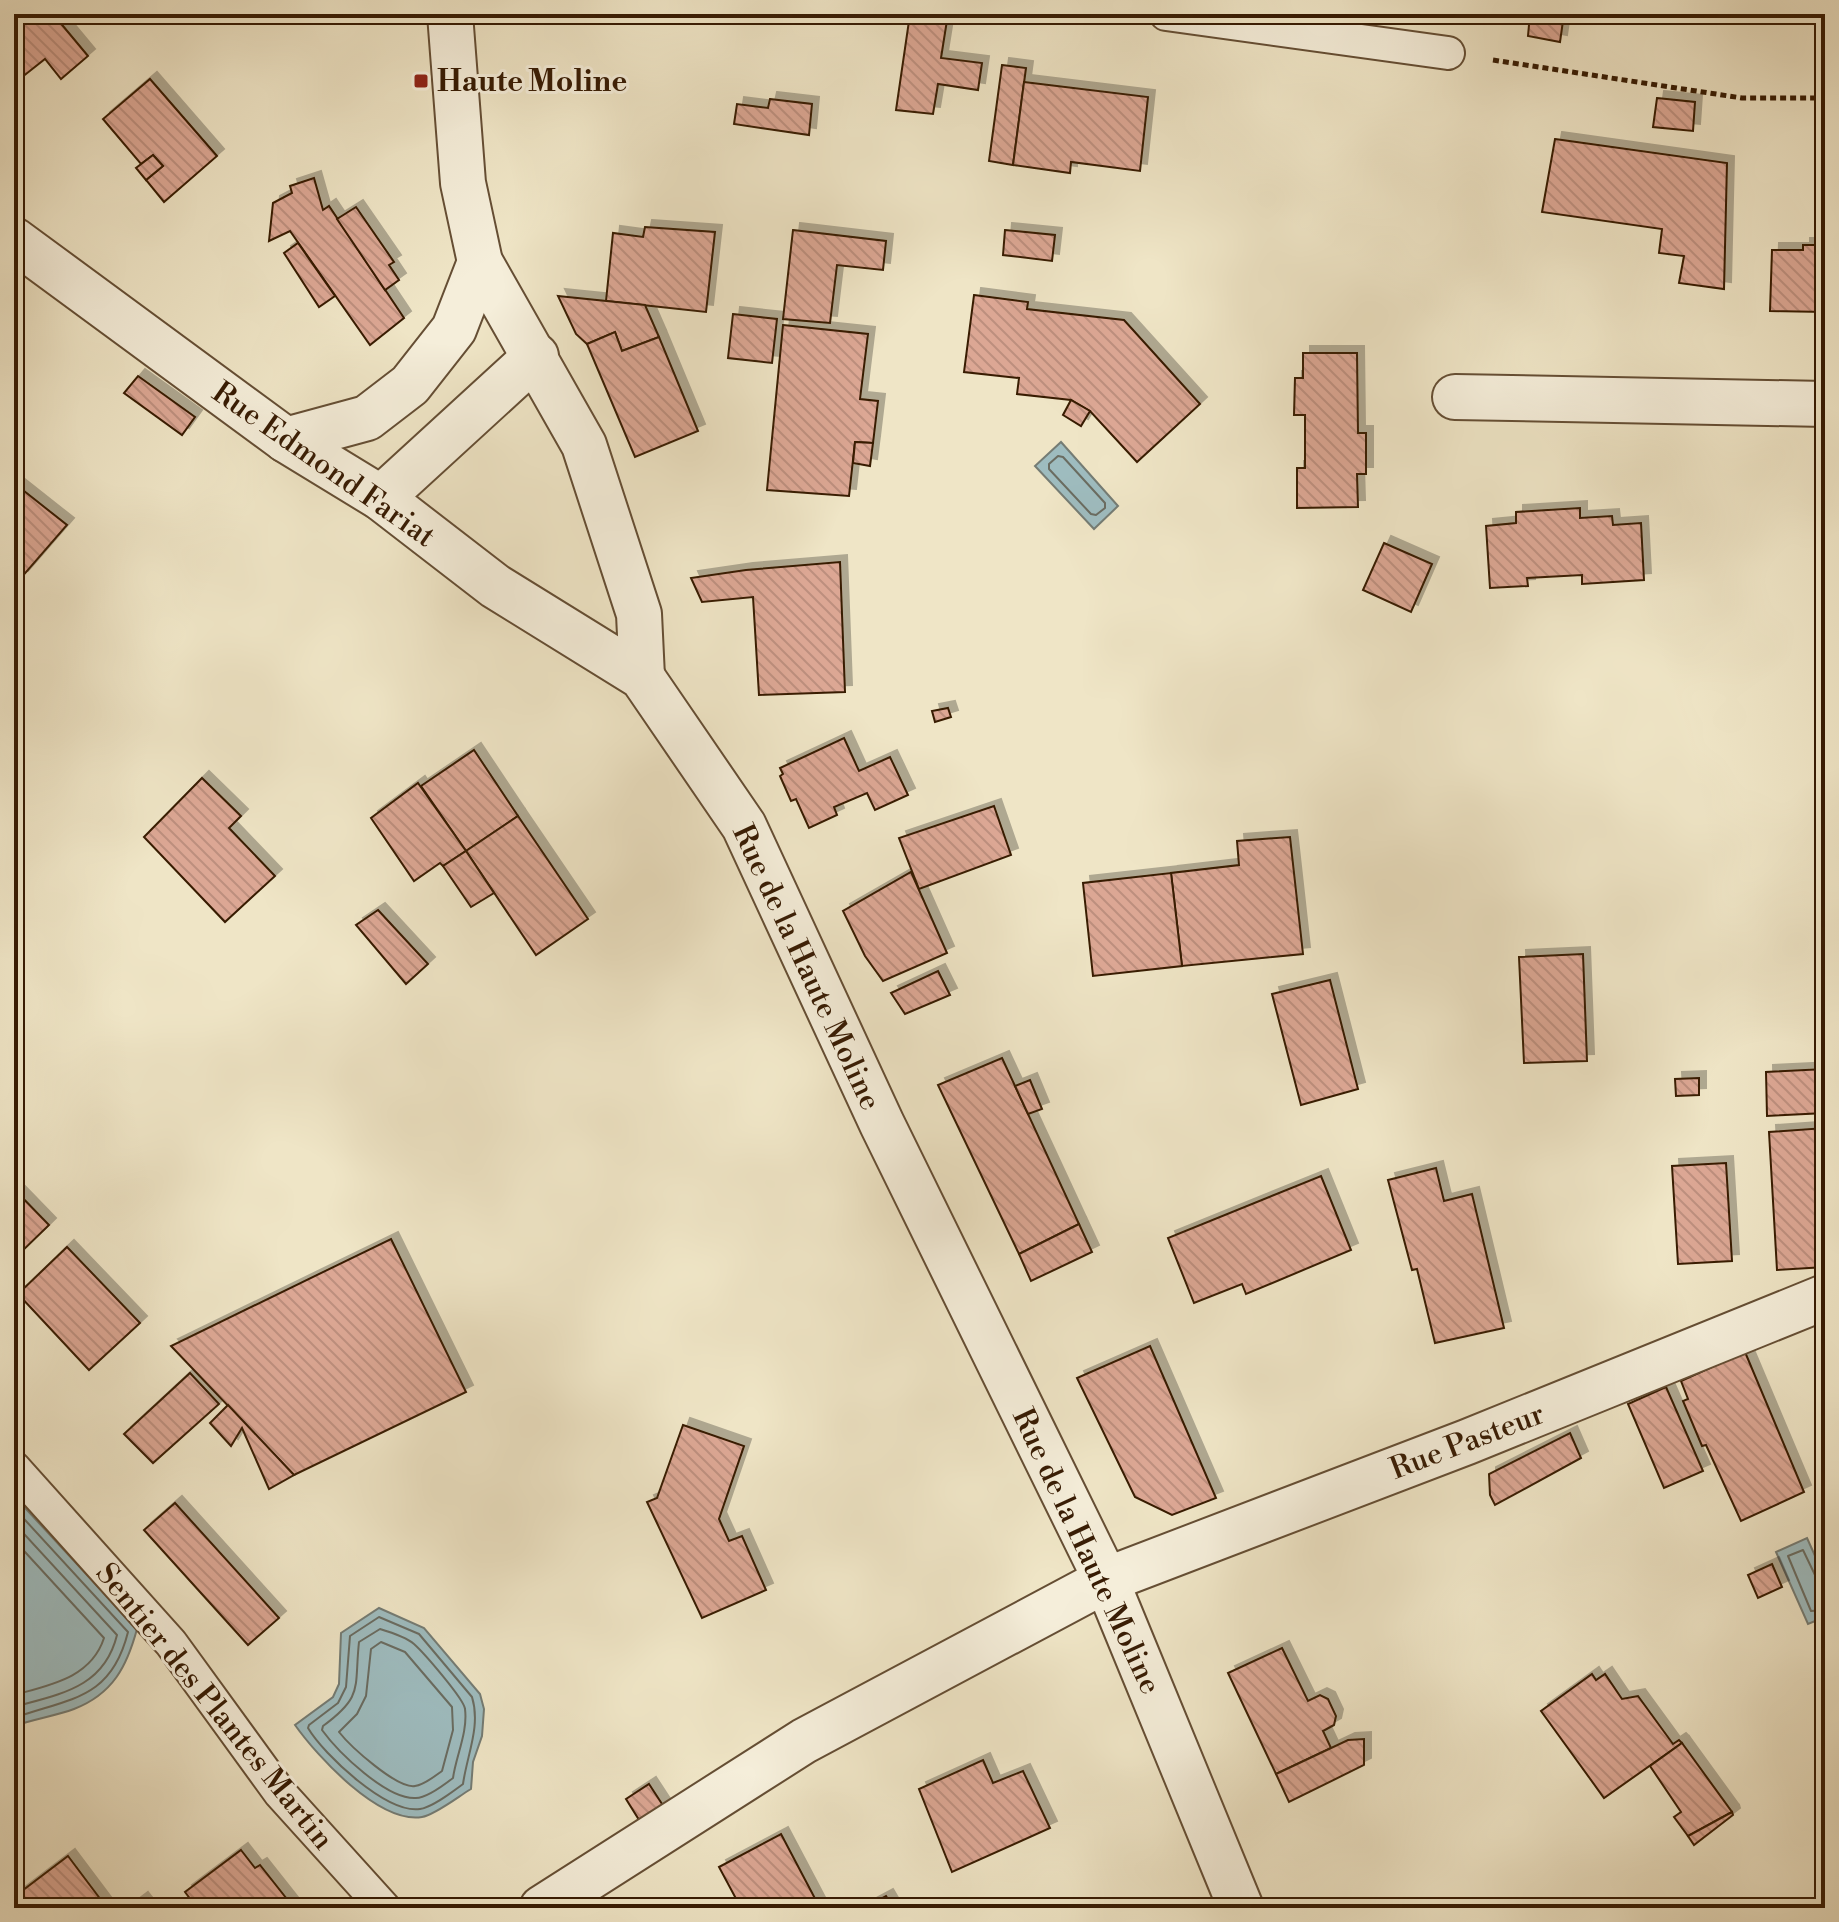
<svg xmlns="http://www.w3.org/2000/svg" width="1839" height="1922" font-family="'Libre Bodoni',serif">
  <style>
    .water { fill: #9ebcbf; stroke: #757c74; stroke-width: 2 }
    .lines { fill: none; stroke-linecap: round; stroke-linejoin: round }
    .shore { stroke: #6a6c61; stroke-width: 2 }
    .building { fill: url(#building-back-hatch); stroke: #371b03; stroke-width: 2; filter: url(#shadow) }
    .service-casing { stroke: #654e34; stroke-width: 36 }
    .minor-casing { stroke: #654e34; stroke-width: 48 }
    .tertiary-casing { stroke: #654e34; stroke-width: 48 }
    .path { stroke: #371b03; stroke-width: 5; stroke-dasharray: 6 4; stroke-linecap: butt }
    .service { stroke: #f5eeda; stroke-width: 32 }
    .minor { stroke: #f5eeda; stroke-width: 44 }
    .tertiary { stroke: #f5eeda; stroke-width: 44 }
    .poi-dot { fill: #8f2418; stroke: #f5eeda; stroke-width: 3 }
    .labels { text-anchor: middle; stroke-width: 6; stroke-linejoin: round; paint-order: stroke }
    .poi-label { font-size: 30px; font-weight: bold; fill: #371b03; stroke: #f5eeda; text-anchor: start }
    .street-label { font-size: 30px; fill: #371b03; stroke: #f5eeda }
  </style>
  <defs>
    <pattern id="building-back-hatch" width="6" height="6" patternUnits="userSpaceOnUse" patternTransform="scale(2)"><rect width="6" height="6" fill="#dca794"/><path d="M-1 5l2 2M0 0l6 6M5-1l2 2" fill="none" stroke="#bd8f7e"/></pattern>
    <filter id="shadow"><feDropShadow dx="7" dy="-7" stdDeviation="0" flood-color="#0004"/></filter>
  </defs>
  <rect width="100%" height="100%" fill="#efe5c6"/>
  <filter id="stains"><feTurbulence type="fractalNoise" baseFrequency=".0025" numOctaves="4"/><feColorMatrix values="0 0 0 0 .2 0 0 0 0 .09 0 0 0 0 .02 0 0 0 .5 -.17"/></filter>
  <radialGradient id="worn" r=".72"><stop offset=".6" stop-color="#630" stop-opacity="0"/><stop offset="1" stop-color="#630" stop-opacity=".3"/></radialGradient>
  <!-- water -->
  <g class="water">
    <path d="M 1061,442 L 1118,506 L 1094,529 L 1035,466 Z"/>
    <path d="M 14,1496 L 137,1629 C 127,1666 113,1694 74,1709 C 55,1716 34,1719 14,1726 Z"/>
    <path d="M 1807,1538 L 1825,1578 L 1825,1617 L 1808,1624 L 1776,1552 Z"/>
    <path d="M 379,1608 L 424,1628 L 480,1694 L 484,1709 L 482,1736 L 473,1762 L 471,1789 C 459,1796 435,1815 422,1817 C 379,1824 317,1756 295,1725 L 333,1697 L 339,1684 L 341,1633 Z"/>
  </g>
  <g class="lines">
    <!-- shore -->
    <g class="shore">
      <path d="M 1058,456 L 1063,457 L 1105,503 L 1105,508 L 1096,515 L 1091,514 L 1049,469 L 1049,464 Z"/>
      <path d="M 14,1508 L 128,1632 C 111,1700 70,1698 14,1718"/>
      <path d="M 14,1523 L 117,1635 C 104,1688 60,1694 14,1707"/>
      <path d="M 14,1540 L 104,1638 C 91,1678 50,1685 14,1695"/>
      <path d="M 1825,1578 L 1815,1575 L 1803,1550 L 1788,1556 L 1811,1611 L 1825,1610"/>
      <path d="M 379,1617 L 419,1634 L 472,1697 C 481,1726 467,1755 463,1784 C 452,1792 433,1807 420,1809 C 387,1814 324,1755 308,1728 L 309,1725 L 338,1703 L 346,1687 L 350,1636 Z"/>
      <path d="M 380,1629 C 390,1632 406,1637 414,1644 C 424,1653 464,1699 465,1709 C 468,1732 456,1756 453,1778 C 444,1785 427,1798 416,1798 C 387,1800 338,1752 322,1730 L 323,1726 C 364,1696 354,1688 359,1642 Z"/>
      <path d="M 381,1642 L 405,1652 L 452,1707 L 453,1730 L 442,1771 C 435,1776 424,1785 415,1786 C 397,1789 350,1746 339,1732 L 357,1714 L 366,1696 L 371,1649 Z"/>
    </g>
  </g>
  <!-- building -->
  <g class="building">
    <path d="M 14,14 L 65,14 L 58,20 L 88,56 L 61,79 L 45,59 L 21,78 L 14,70 Z"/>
    <path d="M 910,14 L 948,14 L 941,58 L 982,63 L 978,90 L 938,84 L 933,114 L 896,110 Z"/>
    <path d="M 1530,14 L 1564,14 L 1560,42 L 1528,36 Z"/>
    <path d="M 1002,65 L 1026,68 L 1013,165 L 989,161 Z"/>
    <path d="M 150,79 L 217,156 L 164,202 L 146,180 L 163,166 L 153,155 L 141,164 L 103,119 Z"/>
    <path d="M 1024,82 L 1148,97 L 1140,171 L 1071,162 L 1070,173 L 1013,165 Z"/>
    <path d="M 1657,98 L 1695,102 L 1693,131 L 1653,127 Z"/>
    <path d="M 770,99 L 812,104 L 809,135 L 734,124 L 737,104 L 768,108 Z"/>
    <path d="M 1555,139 L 1727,163 L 1724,289 L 1679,283 L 1684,256 L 1659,253 L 1662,229 L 1542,212 Z"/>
    <path d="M 153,155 L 163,166 L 146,180 L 136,168 Z"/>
    <path d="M 314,178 L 323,210 L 329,206 L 404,318 L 370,345 L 290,231 L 269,241 L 273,203 L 292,193 L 290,186 Z"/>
    <path d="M 356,207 L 394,262 L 389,265 L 399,280 L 385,290 L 337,219 Z"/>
    <path d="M 645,227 L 715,232 L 706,312 L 606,301 L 613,233 L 643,237 Z"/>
    <path d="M 793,230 L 886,241 L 883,270 L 837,265 L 830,323 L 783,319 Z"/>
    <path d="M 1005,230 L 1055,235 L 1052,261 L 1003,255 Z"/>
    <path d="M 298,243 L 335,296 L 319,307 L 284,253 Z"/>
    <path d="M 1803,245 L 1825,245 L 1825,312 L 1770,311 L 1772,250 L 1803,250 Z"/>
    <path d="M 974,295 L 1028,302 L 1027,309 L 1124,320 L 1200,404 L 1137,462 L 1090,411 L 1071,400 L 1017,394 L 1019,378 L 964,372 Z"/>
    <path d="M 558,296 L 645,305 L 659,337 L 622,351 L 615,332 L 587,344 L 576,334 Z"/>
    <path d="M 733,314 L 777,319 L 772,363 L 728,358 Z"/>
    <path d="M 783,325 L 868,334 L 860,399 L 878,401 L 873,443 L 855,442 L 849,496 L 767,490 Z"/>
    <path d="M 615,332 L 622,351 L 659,337 L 698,431 L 635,457 L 587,344 Z"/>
    <path d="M 1303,353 L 1357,353 L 1358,433 L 1366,433 L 1366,474 L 1357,474 L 1358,507 L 1297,508 L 1297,468 L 1305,468 L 1305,415 L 1294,415 L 1295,378 L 1303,378 Z"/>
    <path d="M 138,376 L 195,417 L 182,435 L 124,393 Z"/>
    <path d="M 1071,400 L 1090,411 L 1081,426 L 1063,415 Z"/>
    <path d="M 855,442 L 873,443 L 870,466 L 853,463 Z"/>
    <path d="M 14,483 L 67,525 L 21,578 L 14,573 Z"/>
    <path d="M 1580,508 L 1580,518 L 1612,516 L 1613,525 L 1641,523 L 1644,580 L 1582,584 L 1582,575 L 1527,578 L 1528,586 L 1490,588 L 1486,526 L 1516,523 L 1516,512 Z"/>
    <path d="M 1384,543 L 1432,564 L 1411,612 L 1363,590 Z"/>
    <path d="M 840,562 L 845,692 L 759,695 L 753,597 L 702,602 L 691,578 L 746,570 Z"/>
    <path d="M 948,708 L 951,717 L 935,722 L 932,711 Z"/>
    <path d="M 844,738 L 859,771 L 890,757 L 908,795 L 875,810 L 867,793 L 834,807 L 837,815 L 809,828 L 796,799 L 791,801 L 780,776 L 783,774 L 780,768 Z"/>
    <path d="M 474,750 L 518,816 L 466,851 L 421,786 Z"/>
    <path d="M 202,778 L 241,816 L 229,828 L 275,876 L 225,922 L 144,837 Z"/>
    <path d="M 418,783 L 466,851 L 443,866 L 440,863 L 414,881 L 371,818 Z"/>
    <path d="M 994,806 L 1011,855 L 919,889 L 899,838 Z"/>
    <path d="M 518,816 L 588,919 L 536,955 L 466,851 Z"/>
    <path d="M 1290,837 L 1303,954 L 1182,966 L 1171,873 L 1239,865 L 1237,841 Z"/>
    <path d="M 466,851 L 494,893 L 471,907 L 443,866 Z"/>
    <path d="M 911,872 L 947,953 L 883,981 L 865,956 L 843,911 Z"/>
    <path d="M 1171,873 L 1182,966 L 1093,976 L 1083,883 Z"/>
    <path d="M 378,910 L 428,964 L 406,984 L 356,925 Z"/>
    <path d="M 1583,954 L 1587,1061 L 1524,1063 L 1519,957 Z"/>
    <path d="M 938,971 L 950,995 L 905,1014 L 891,993 Z"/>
    <path d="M 1330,980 L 1358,1089 L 1301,1105 L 1272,994 Z"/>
    <path d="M 1002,1058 L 1079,1224 L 1019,1254 L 938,1085 Z"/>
    <path d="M 1825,1069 L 1825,1113 L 1767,1116 L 1766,1072 Z"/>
    <path d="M 1699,1078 L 1699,1095 L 1676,1096 L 1675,1079 Z"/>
    <path d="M 1030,1080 L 1042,1109 L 1028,1114 L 1015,1086 Z"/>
    <path d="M 1825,1128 L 1825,1267 L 1777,1270 L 1769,1132 Z"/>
    <path d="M 1726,1163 L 1732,1261 L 1678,1264 L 1672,1166 Z"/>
    <path d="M 1436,1168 L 1444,1201 L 1472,1194 L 1504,1328 L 1435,1343 L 1417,1269 L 1412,1270 L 1388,1180 Z"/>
    <path d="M 1321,1176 L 1351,1250 L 1246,1294 L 1242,1284 L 1194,1303 L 1168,1238 Z"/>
    <path d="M 14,1189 L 49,1225 L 14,1259 Z"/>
    <path d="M 1079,1224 L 1092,1252 L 1031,1281 L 1019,1254 Z"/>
    <path d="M 391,1239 L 466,1392 L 294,1475 L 171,1346 Z"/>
    <path d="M 67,1247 L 140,1323 L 89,1370 L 18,1294 Z"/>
    <path d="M 1150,1346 L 1216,1498 L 1172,1515 L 1135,1497 L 1077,1378 Z"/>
    <path d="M 1745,1352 L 1804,1492 L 1741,1521 L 1706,1445 L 1702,1446 L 1683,1401 L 1688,1399 L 1681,1381 Z"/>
    <path d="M 190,1373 L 219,1404 L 153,1463 L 124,1434 Z"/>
    <path d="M 1666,1387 L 1703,1471 L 1664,1488 L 1628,1404 Z"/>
    <path d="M 228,1405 L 294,1475 L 269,1489 L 242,1428 L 231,1446 L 210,1423 Z"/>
    <path d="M 683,1425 L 744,1446 L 719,1519 L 729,1541 L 742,1536 L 766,1590 L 702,1618 L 647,1502 L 657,1498 Z"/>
    <path d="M 1570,1433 L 1581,1458 L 1495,1505 L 1490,1495 L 1489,1474 Z"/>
    <path d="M 175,1503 L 279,1618 L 248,1645 L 144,1530 Z"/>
    <path d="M 1772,1564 L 1782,1587 L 1758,1598 L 1748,1575 Z"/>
    <path d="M 1282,1648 L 1308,1701 L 1320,1695 L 1328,1699 L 1336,1716 L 1334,1725 L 1323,1731 L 1331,1748 L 1276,1774 L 1228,1673 Z"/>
    <path d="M 1592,1674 L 1596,1680 L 1605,1674 L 1622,1699 L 1638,1696 L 1673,1744 L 1679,1740 L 1682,1743 L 1604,1798 L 1541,1711 Z"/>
    <path d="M 1364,1739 L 1364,1765 L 1289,1802 L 1276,1774 L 1348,1740 Z"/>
    <path d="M 1682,1743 L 1732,1812 L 1688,1836 L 1674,1817 L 1681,1812 L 1650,1766 Z"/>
    <path d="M 983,1760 L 993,1783 L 1023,1771 L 1050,1828 L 952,1872 L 919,1789 Z"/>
    <path d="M 649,1784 L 664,1807 L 641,1823 L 626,1799 Z"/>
    <path d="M 1732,1812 L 1733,1815 L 1694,1845 L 1688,1836 Z"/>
    <path d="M 781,1834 L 820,1908 L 741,1908 L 719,1867 Z"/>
    <path d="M 241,1850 L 255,1868 L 260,1865 L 294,1908 L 197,1908 L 185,1892 Z"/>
    <path d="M 68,1856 L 107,1908 L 14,1908 L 14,1897 Z"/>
    <path d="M 886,1896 L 893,1908 L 864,1908 Z"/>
    <path d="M 141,1899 L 148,1908 L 129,1908 Z"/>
  </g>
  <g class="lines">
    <defs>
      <g id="service">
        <path d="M 1166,14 L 1448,53"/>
        <path d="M 14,1468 L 171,1643 L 280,1793 L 384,1908"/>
      </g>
      <g id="minor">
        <path d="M 450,14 L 463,183 L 480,262 L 584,445 L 639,614 L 642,677"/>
        <path d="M 1455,397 L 1825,404"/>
        <path d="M 286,440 L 367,418 L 410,385 L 454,329 L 480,262"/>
        <path d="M 381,498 L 536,356"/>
        <path d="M 542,1908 L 804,1741 L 1106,1580 L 1467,1442 L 1825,1297"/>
      </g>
      <path id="tertiary" d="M 14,240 L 286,440 L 381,498 L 495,586 L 642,677 L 744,826 L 882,1124 L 1106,1580 L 1241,1908"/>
    </defs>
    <!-- service casing -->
    <use href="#service" class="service-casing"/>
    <!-- minor casing -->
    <use href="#minor" class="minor-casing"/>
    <!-- tertiary casing -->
    <use href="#tertiary" class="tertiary-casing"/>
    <!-- path -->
    <path class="path" d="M 1493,60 L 1742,98 L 1825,98"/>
    <!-- service -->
    <use href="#service" class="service"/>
    <!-- minor -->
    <use href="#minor" class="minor"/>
    <!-- tertiary -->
    <use href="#tertiary" class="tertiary"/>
  </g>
  <!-- markers -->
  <rect class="poi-dot" x="413" y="73" width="16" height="16" rx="4"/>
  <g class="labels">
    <!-- poi labels -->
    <g class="poi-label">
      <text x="437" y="91">Haute Moline</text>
    </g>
    <!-- street labels -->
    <g class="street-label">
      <text transform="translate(324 464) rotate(35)" y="10">Rue Edmond Fariat</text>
      <text transform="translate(807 967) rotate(65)" y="10">Rue de la Haute Moline</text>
      <text transform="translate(1467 1441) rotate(-21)" y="10">Rue Pasteur</text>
      <text transform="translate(1087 1551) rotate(65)" y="10">Rue de la Haute Moline</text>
      <text transform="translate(215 1706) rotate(51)" y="10">Sentier des Plantes Martin</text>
    </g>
  </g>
  <!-- margin -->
  <rect width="1839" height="1922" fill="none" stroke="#efe5c6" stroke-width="48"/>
  <rect x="16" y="16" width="1807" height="1890" fill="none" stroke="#371b03" stroke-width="4"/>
  <rect x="24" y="24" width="1791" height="1874" fill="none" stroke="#371b03" stroke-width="2"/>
  <rect width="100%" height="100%" filter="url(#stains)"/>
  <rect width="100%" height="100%" fill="url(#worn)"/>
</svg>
